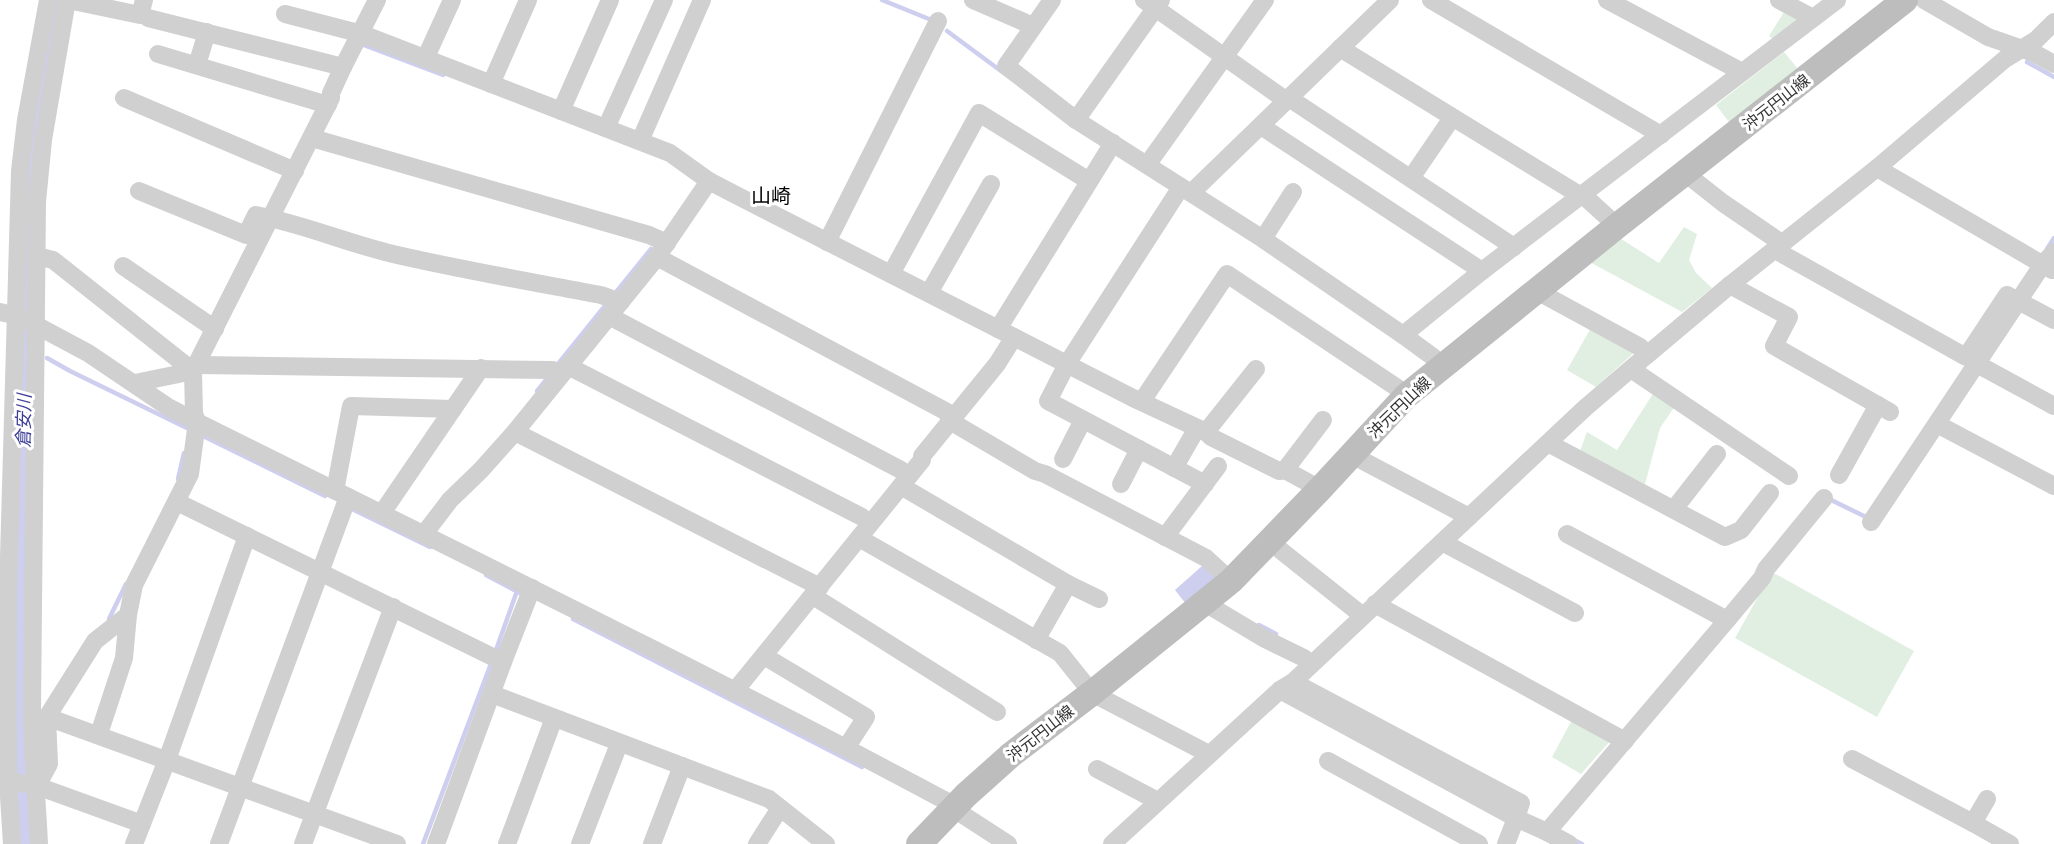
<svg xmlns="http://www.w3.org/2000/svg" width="2054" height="844" font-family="Commissioner,'Noto Sans JP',sans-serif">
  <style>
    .green { fill: #e1efe2 }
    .water { fill: #ceceef }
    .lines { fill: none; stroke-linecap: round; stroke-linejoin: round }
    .stream { stroke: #ceceef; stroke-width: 4.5 }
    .river { stroke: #ceceef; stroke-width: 27 }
    .street { stroke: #d0d0d0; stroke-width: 18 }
    .secondary { stroke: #bdbdbd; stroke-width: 26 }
    .labels { text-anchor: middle; stroke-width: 6; stroke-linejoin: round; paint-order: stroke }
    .street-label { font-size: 16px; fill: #333; stroke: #fff }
    .water-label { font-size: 18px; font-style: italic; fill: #3d3d98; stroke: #fff }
    .quarter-label { font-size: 20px; fill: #000; stroke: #fff }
  </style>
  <rect width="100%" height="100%" fill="#fff"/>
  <!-- green -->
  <g class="green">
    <path d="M 1787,7 L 1802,18 L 1775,40 L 1769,36 Z"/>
    <path d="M 1784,52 L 1798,69 L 1729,122 L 1716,105 Z"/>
    <path d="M 1684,227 L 1697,234 L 1689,260 L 1696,273 L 1712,288 L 1682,312 L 1586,260 L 1618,237 L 1659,263 Z"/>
    <path d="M 1592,326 L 1637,350 L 1596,387 L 1567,370 Z"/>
    <path d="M 1656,389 L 1677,403 L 1660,428 L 1645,484 L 1579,454 L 1587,432 L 1617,450 Z"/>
    <path d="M 1772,572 L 1914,651 L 1877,717 L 1735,638 Z"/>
    <path d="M 1573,718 L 1611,740 L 1581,774 L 1552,757 Z"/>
  </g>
  <!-- water -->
  <path class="water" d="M 1202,566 L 1221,582 L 1190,609 L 1175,590 Z"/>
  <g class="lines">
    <!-- stream -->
    <g class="stream">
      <path d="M 882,0 L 929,19"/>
      <path d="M 947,31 L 1001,71"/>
      <path d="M 361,44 L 443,75"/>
      <path d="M 2027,62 L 2054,77"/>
      <path d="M 2047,249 L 2054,238"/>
      <path d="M 617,291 L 651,249"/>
      <path d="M 47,358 L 70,371 L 191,430"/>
      <path d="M 558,364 L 604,307"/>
      <path d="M 537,391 L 546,380"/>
      <path d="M 203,436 L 325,496"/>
      <path d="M 178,479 L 184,453"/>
      <path d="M 1827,498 L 1868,518"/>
      <path d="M 354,510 L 430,547"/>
      <path d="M 486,575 L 520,593"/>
      <path d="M 109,619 L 126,584"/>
      <path d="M 573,619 L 862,767"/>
      <path d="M 1259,625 L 1276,634"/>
      <path d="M 495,653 L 517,591"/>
      <path d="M 1572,839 L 1582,844"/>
      <path d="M 423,844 L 492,661"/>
    </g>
    <!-- river -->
    <path class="river" d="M 25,844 L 20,772 L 26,201 L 30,159 L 57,0"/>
    <!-- street -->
    <g class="street">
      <path d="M 68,0 L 140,15 L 144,0"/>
      <path d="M 973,0 L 1033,26"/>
      <path d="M 1052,0 L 1006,66 L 1076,120 L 1263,239 L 1403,335"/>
      <path d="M 1144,0 L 1287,101"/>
      <path d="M 1431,0 L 1661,135"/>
      <path d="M 1607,0 L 1742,72"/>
      <path d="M 1779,0 L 1813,18"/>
      <path d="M 1924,0 L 1988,37 L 2034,53 L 2054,64"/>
      <path d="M 285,14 L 362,34 L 670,153 L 709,181 L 734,194 L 1133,398 L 1206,432 L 1211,437 L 1279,471 L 1285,470 L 1320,489"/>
      <path d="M 1340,48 L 1581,196"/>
      <path d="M 158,54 L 328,105"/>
      <path d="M 426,57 L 452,0"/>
      <path d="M 197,65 L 207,32"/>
      <path d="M 343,67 L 377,0"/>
      <path d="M 491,84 L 528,0"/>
      <path d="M 124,98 L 295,171"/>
      <path d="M 1289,98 L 1514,247"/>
      <path d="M 561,111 L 610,0"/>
      <path d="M 1076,120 L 1161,0"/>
      <path d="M 1261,126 L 1482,271"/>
      <path d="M 606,128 L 664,0"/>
      <path d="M 312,138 L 649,235 L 667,243"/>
      <path d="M 640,141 L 702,0"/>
      <path d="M 1147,165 L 1265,0"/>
      <path d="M 1877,168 L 2052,270"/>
      <path d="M 1685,173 L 1723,203 L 1783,244"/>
      <path d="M 1411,178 L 1452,118"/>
      <path d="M 1181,187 L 1067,364 L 1048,401 L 1205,484"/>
      <path d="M 139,191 L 246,235 L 256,215 C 303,224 347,243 393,254 C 462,270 532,282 601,295 L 621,302"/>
      <path d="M 1191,193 L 1390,0"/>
      <path d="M 1583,195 L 1617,226"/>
      <path d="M 1263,239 L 1293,192"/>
      <path d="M 827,242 L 938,21"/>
      <path d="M 1775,250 L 1966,357 L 2007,295 L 2054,320"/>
      <path d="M 37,256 L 53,260 L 193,371"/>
      <path d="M 657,257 L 947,412 L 950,421 L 1035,471 L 1045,474 L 1206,558 L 1231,581"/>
      <path d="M 123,266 L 215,329"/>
      <path d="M 891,274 L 979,113 L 1089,181"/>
      <path d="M 1730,285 L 1789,317 L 1774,346 L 1890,412"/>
      <path d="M 1537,291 L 1640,347 L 1647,355 L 1730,285 L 1877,168 L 2005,59 L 2036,40 L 2054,22"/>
      <path d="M 929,293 L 991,184"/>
      <path d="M 0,312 L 14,315 L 30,322 L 88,353 L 168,407 L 197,422 C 448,547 699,669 946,801 L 957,811 L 1008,844"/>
      <path d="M 609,316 L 901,470"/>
      <path d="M 998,329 L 1113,143"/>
      <path d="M 1977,364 L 2054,406"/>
      <path d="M 196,365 L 552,370 L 563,373"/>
      <path d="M 568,366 L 862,517"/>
      <path d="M 1442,367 L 1433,357 L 1403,335 L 1482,271 L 1837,0"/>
      <path d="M 1631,369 L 1789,476"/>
      <path d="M 135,383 L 193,371"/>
      <path d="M 1142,401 L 1227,274 L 1396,387 L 1406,396"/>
      <path d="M 1937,424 L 2054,486"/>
      <path d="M 515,432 L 820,587"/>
      <path d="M 1206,432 L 1256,369"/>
      <path d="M 1548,443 L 1725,537 L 1741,530 L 1770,493"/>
      <path d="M 1352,455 L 1469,517"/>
      <path d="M 1063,459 L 1083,420"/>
      <path d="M 1174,468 L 1197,428"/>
      <path d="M 1285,470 L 1323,420"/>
      <path d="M 1839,475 L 1878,405"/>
      <path d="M 1121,484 L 1139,449"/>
      <path d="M 901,486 L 1068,584 L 1099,599"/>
      <path d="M 335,491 L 351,406 L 453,409"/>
      <path d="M 177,502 L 503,662"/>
      <path d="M 1674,509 L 1717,454"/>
      <path d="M 382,513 L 481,368"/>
      <path d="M 1871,522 L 2043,264 L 2054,252"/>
      <path d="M 424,534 L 450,500 L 481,470 L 515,432 L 657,257 L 709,181"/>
      <path d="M 1567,534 L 1727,620 L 1762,578 L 1766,569 L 1824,498"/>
      <path d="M 1165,537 L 1218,466"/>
      <path d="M 859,538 L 1060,653 L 1092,693 L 1203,751 L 1208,756"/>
      <path d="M 1269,541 L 1363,616"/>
      <path d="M 1442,542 L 1575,613"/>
      <path d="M 813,596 L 997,712"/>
      <path d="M 1205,603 L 1265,639 L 1304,658 L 1311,665"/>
      <path d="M 1375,604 L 1625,741"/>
      <path d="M 1036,640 L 1068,584"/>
      <path d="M 764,656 L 866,717 L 846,748"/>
      <path d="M 1293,682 L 1521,803 L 1516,818 L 1547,832"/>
      <path d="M 1280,690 L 1516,818 L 1506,844"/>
      <path d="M 734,692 L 922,460 L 922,456 L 997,364 L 1014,337"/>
      <path d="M 492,694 L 769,799 L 826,844"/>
      <path d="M 47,717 L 397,844"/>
      <path d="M 99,734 L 124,658 L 128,615"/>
      <path d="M 1852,759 L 1973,823 L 1987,799"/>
      <path d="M 1328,761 L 1479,844"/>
      <path d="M 1097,769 L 1152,798 L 1156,803"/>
      <path d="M 0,779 L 37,786 L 142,824"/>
      <path d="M 37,786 L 49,764 L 47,717 L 95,641 L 128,615 L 134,585 L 190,474 L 197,422 L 194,413 L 193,371 L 331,98 L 331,93 L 343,67 L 148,18"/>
      <path d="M 1973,823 L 2010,844"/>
      <path d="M 12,844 L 8,781 L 8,592 L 20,171 L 26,120 L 48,0"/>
      <path d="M 39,844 C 37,798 32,753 32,707 L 37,202 L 43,140 L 67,0"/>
      <path d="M 134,844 L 167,760 L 247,536"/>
      <path d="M 219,844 L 348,497"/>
      <path d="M 303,844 L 393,607"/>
      <path d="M 436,844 L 503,662 L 532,588"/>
      <path d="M 507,844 L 554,718"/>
      <path d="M 580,844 L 619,744"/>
      <path d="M 652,844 L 682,766"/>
      <path d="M 757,844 L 780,808"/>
      <path d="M 1112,844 L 1280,690 L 1293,682 L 1585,408 L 1647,355"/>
      <path d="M 1569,844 L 1547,832 L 1727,620"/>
    </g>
    <!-- secondary -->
    <path class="secondary" d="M 919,844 L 966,795 L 1012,754 L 1092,693 L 1231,581 L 1320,489 L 1406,396 L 1617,226 L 1905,0"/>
  </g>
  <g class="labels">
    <!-- street labels -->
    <g class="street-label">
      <text transform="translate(1776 102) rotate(-38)" y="6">沖元円山線</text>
      <text transform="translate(1399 407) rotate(-44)" y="6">沖元円山線</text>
      <text transform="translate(1040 733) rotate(-38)" y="6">沖元円山線</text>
    </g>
    <!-- water labels -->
    <g class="water-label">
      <text transform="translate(24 421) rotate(-89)" y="6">倉安川</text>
    </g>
    <!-- quarter labels -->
    <g class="quarter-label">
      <text x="771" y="203">山崎</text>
    </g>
  </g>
</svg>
